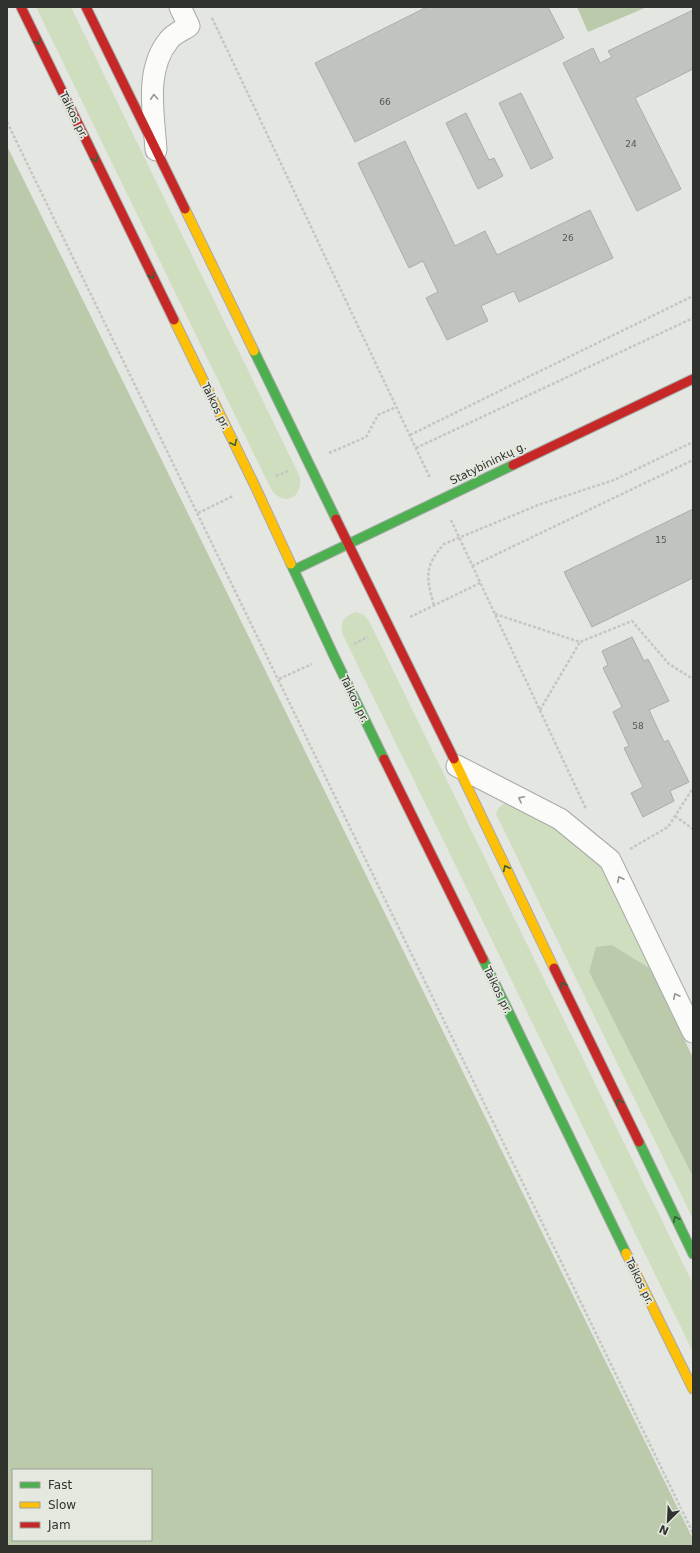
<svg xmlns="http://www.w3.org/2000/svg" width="700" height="1553" font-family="'DejaVu Sans',sans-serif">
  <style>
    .green { fill: #cfdebf }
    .forest { fill: #bccaac; fill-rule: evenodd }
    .building { fill: #c1c3bf; stroke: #abada9 }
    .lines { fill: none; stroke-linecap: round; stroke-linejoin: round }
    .street-casing { stroke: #a8aaa6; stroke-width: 23 }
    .fast-casing { stroke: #a8aaa6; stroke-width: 11 }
    .slow-casing { stroke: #a8aaa6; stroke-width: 11 }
    .jam-casing { stroke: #a8aaa6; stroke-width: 11 }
    .path { stroke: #c5c5c3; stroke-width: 2.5; stroke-dasharray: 3 2; stroke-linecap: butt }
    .street { stroke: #fbfbfa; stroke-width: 21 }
    .fast { stroke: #4caf50; stroke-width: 9 }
    .slow { stroke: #ffc107; stroke-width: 9 }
    .jam { stroke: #c62828; stroke-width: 9 }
    .oneway { stroke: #3a5e3a }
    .oneway2 { stroke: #969694 }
    .labels { text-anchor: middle; stroke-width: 3.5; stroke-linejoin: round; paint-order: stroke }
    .number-label { font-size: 9px; fill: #545652 }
    .street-label { font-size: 11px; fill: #30322e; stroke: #e4e8df }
  </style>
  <rect width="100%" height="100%" fill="#e4e6e1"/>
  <!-- green -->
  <g class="green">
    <path d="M 36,7 L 71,7 L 300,477 C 303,499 283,507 271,489 Z"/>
    <path d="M 357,612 L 364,615 L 369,621 L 693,1284 L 693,1352 L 343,635 C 339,622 344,615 357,612 Z"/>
    <path d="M 503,804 L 507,804 L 561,828 L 605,870 L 651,969 L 612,945 L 589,972 L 693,1177 L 693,1219 L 496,814 L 499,807 Z"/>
  </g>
  <!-- forest -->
  <g class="forest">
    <path d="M 577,7 L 647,7 L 588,32 Z"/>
    <path d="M 7,146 L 693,1539 L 693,1546 L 7,1546 ZM 13,1470 L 151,1470 L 151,1540 L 13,1540 Z"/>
    <path d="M 612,945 L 651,969 L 693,1058 L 693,1177 L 589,972 L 596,947 Z"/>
  </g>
  <!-- building -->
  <g class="building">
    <path d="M 427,7 L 548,7 L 564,38 L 355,142 L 315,63 Z"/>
    <path d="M 693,10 L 693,69 L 635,98 L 681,189 L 637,211 L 563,63 L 593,48 L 600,63 L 612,57 L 608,51 Z"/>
    <path d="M 521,93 L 553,158 L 531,169 L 499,103 Z"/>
    <path d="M 466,113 L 489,160 L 494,158 L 503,176 L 478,189 L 446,123 Z"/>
    <path d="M 405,141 L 455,246 L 485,231 L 497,255 L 590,210 L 613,258 L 519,302 L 514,291 L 481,306 L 488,321 L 447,340 L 426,298 L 438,292 L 423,261 L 409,268 L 358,163 Z"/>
    <path d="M 693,509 L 693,578 L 592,627 L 564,572 Z"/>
    <path d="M 632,637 L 644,661 L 648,659 L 669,701 L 649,710 L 664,742 L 668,740 L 689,782 L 670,791 L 674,801 L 643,817 L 631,793 L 643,787 L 624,748 L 629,746 L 613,712 L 622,707 L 603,668 L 608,665 L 602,651 Z"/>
  </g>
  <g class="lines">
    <defs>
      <g id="street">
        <path d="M 156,150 C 154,115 144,70 169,40 C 173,34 183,30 189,26 L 180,7"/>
        <path d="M 457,766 L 560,819 L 610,860 L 693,1032"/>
      </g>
      <g id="fast">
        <path d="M 254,351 L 336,519"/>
        <path d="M 291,564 L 333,654 L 384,759"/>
        <path d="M 294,570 L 513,465"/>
        <path d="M 483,959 L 626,1253"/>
        <path d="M 639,1142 L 693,1254"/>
      </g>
      <g id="slow">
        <path d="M 185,209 L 254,351"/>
        <path d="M 174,320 L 255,486 L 291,564"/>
        <path d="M 454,759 L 554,968"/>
        <path d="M 626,1253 L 693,1389"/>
      </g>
      <g id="jam">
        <path d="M 21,7 L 174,320"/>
        <path d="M 86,7 L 185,209"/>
        <path d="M 513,465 L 693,379"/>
        <path d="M 336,519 L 454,759"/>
        <path d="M 384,759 L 483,959"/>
        <path d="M 554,968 L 639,1142"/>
      </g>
    </defs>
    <!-- street casing -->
    <use href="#street" class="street-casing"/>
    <!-- fast casing -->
    <use href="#fast" class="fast-casing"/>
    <!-- slow casing -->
    <use href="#slow" class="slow-casing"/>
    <!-- jam casing -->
    <use href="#jam" class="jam-casing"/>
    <!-- path -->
    <g class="path">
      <path d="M 212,18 L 430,478"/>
      <path d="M 7,122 L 693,1533"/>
      <path d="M 410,435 L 693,296"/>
      <path d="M 416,448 L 693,318"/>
      <path d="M 329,453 L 366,437 L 378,415 L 396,407"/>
      <path d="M 276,476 L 288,471"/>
      <path d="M 198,513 L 233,496"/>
      <path d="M 451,520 L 586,809"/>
      <path d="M 472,566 L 693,460"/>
      <path d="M 434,605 C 426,578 424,566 444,544 L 538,505 L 614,480 L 693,442"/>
      <path d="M 495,614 L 580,642 L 632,621 L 669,664 L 693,679"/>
      <path d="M 410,617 L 480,583"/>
      <path d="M 354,644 L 368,637"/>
      <path d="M 279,679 L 312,664"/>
      <path d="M 540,710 L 580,642"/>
      <path d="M 675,816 L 693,829"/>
      <path d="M 630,849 L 668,827 L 693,788"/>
    </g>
    <!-- street -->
    <use href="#street" class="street"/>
    <!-- fast -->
    <use href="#fast" class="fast"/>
    <!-- slow -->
    <use href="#slow" class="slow"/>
    <!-- jam -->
    <use href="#jam" class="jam"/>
  </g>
  <!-- one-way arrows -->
  <defs><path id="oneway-chevron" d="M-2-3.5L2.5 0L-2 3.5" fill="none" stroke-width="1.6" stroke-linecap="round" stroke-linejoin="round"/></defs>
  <g class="oneway">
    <use href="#oneway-chevron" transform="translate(38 42) rotate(64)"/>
    <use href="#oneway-chevron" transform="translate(95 159) rotate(64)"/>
    <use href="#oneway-chevron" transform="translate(152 276) rotate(64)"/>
    <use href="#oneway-chevron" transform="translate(234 443) rotate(64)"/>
    <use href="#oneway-chevron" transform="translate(506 868) rotate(-116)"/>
    <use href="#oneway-chevron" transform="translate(563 985) rotate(-116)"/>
    <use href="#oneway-chevron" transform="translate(619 1102) rotate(-116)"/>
    <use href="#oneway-chevron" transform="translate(676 1219) rotate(-116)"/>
  </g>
  <g class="oneway2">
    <use href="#oneway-chevron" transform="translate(154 97) rotate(-93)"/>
    <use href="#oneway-chevron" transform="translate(521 799) rotate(-153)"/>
    <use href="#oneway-chevron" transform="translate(620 879) rotate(-116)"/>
    <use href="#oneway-chevron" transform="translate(676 996) rotate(-116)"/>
  </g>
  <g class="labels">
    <!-- number labels -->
    <g class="number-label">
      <text x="385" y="105">66</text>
      <text x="631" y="147">24</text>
      <text x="568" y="241">26</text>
      <text x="661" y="543">15</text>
      <text x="638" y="729">58</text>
    </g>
    <!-- street labels -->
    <g class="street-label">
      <text transform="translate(74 115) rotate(64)" y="4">Taikos pr.</text>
      <text transform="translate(216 406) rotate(64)" y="4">Taikos pr.</text>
      <text transform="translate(488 463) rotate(-26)" y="4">Statybininkų g.</text>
      <text transform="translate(355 699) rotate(64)" y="4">Taikos pr.</text>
      <text transform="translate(498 990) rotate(64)" y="4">Taikos pr.</text>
      <text transform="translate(640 1281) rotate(64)" y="4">Taikos pr.</text>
    </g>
  </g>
  <!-- border -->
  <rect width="700" height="1553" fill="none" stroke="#30322e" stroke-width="16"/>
  <!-- legend -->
  <rect x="12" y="1469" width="140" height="72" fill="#e4e8df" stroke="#9c9f98"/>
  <rect x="20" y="1482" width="20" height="6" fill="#4caf50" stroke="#9c9f98"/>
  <text x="48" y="1489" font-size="12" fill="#30322e">Fast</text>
  <rect x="20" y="1502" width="20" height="6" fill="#ffc107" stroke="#9c9f98"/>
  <text x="48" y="1509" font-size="12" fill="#30322e">Slow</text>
  <rect x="20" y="1522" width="20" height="6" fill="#c62828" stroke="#9c9f98"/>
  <text x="48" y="1529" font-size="12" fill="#30322e">Jam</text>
  <!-- north arrow -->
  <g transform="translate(668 1521) rotate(204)" stroke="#e4e8df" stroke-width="3" paint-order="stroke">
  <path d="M0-3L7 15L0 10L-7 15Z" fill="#30322e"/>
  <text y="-6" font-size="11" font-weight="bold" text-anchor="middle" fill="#30322e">N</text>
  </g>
</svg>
